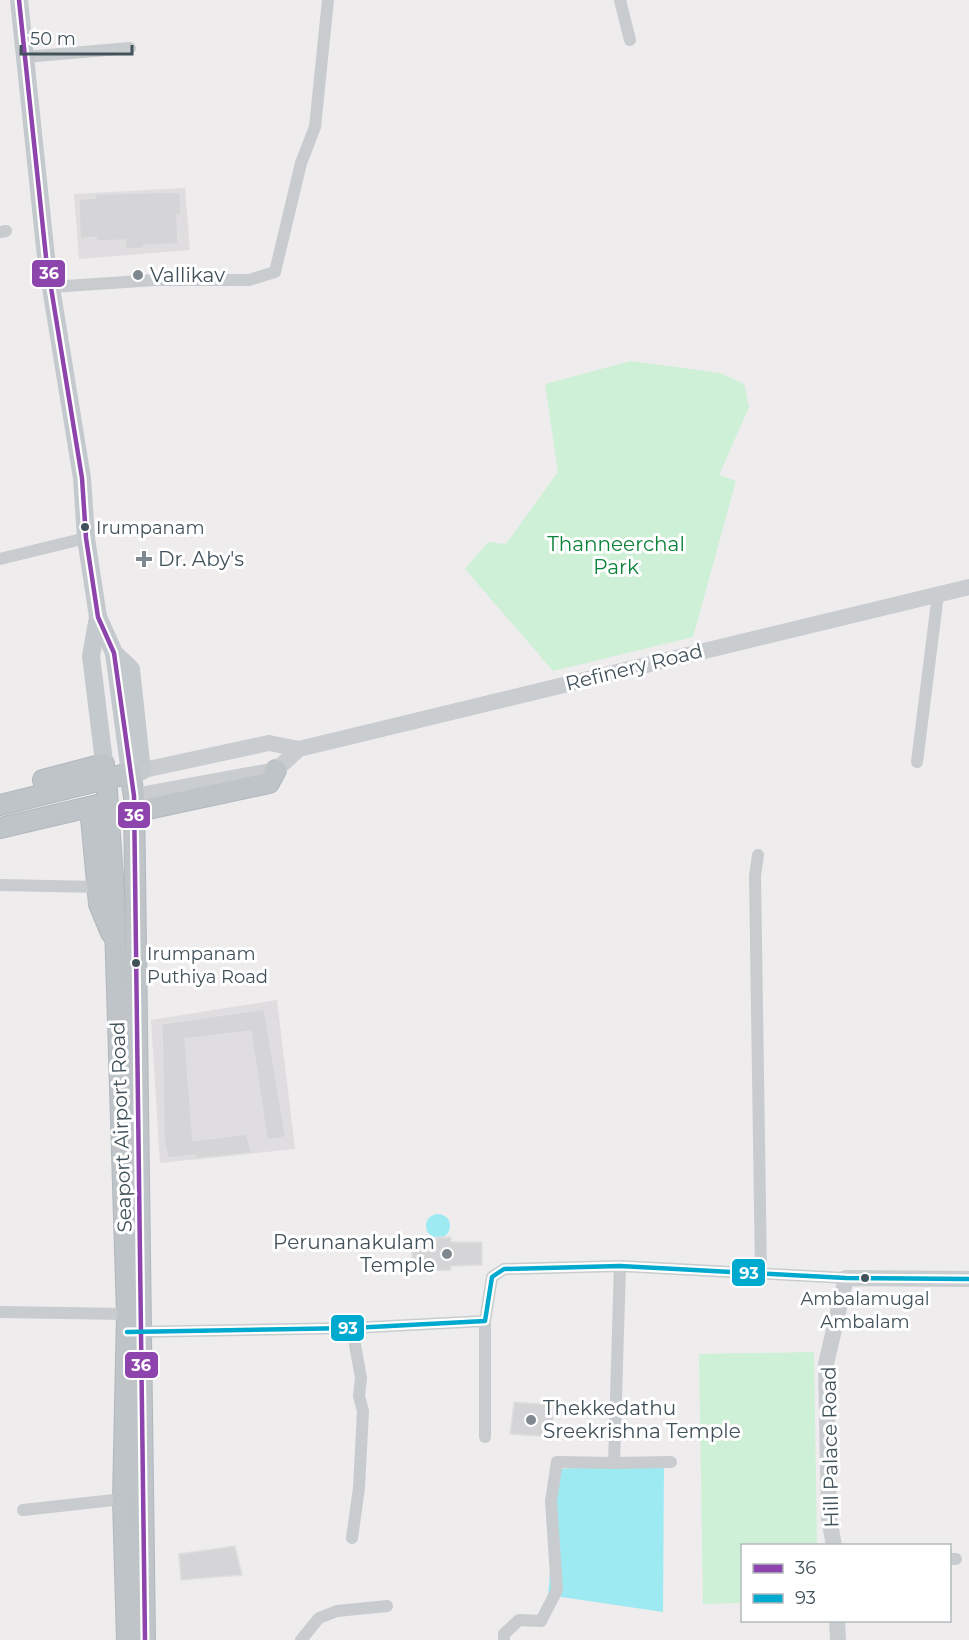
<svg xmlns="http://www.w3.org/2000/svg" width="969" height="1640" font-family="Montserrat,sans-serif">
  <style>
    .education { fill: #dfdddf }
    .green { fill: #cef0d7 }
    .water { fill: #9eeaf3 }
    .building { fill: #d5d5d7; stroke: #dfdfe0; stroke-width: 1.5 }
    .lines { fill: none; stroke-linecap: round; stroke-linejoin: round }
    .trunk-casing { stroke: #b0b8be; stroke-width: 22 }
    .minor { stroke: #c8ccce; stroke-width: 12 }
    .secondary { stroke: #c9cdd0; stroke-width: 16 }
    .primary { stroke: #c4c9cd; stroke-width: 18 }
    .trunk { stroke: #bec4c8; stroke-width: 20 }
    .bus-1-casing { stroke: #fff; stroke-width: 9 }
    .bus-2-casing { stroke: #fff; stroke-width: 9 }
    .bus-1 { stroke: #8e44ad; stroke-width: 4.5 }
    .bus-2 { stroke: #00a9ce; stroke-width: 4.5 }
    .poi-dot { fill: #7e888e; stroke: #fff; stroke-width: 2 }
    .bus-dot { fill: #42525b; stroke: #fff; stroke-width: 2 }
    .labels { text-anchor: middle; stroke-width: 6; stroke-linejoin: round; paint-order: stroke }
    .bus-label { font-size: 18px; fill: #42525b; stroke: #fff; text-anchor: start }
    .poi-label { font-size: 20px; fill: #42525b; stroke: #fff; text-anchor: start }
    .park-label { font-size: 20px; fill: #0c833a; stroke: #fff }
    .street-label { font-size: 20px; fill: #42525b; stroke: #fff }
    .line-badge { stroke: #fff; stroke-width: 2 }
    .badge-label { font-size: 16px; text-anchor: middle; font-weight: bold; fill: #fff }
  </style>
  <rect width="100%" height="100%" fill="#eeeced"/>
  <!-- education -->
  <g class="education">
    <path d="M 185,188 L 190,250 L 79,259 L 74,194 Z"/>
    <path d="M 277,1000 L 295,1149 L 160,1163 L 151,1020 Z"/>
  </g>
  <!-- green -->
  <g class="green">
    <path d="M 631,361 L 720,373 L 744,384 L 749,407 L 719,475 L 736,481 L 693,637 L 553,671 L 465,569 L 488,542 L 506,544 L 558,472 L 545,384 Z"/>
    <path d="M 814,1352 L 817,1545 L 742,1546 L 742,1603 L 703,1604 L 699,1354 Z"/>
  </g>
  <!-- water -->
  <g class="water">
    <circle cx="438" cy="1226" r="12"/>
    <path d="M 664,1463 L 663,1612 L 548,1595 L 559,1469 Z"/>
  </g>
  <!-- building -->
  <g class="building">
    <path d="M 180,192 L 181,214 L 177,215 L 178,244 L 144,245 L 144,248 L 126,249 L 125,240 L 96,241 L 96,237 L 80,239 L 79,199 L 95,198 L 95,194 Z"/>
    <path d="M 264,1009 L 286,1137 L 267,1140 L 251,1031 L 185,1039 L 193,1141 L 247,1134 L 251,1153 L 195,1159 L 196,1155 L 168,1158 L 164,1141 L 162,1024 Z"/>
    <path d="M 451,1237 L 451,1242 L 482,1242 L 482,1265 L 451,1266 L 451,1270 L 412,1271 L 412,1238 Z"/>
    <path d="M 514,1402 L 554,1405 L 552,1437 L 510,1434 Z"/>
    <path d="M 235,1546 L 242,1575 L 181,1580 L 179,1554 Z"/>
  </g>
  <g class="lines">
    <defs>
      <g id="trunk">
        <path d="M 106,778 L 114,892 L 127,1314 L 123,1499 L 127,1640"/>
        <path d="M 43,780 L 104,764"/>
        <path d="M 0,805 L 130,773 L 134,796 L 145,1640"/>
        <path d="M 90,807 L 99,904 L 111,933"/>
        <path d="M 134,812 L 269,783 L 276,770"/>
        <path d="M 0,828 L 102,804"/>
      </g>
    </defs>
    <!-- trunk casing -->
    <use href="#trunk" class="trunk-casing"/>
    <!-- minor -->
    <g class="minor">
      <path d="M 620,0 L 630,40"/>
      <path d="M 25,57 L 130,48"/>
      <path d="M 0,232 L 6,231"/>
      <path d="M 51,287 L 155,280 L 249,280 L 275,272 L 301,163 L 315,127 L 328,0"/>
      <path d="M 0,559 L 86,538"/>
      <path d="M 917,762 L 938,594"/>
      <path d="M 758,855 L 755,876 L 761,1273"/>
      <path d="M 0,885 L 98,887"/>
      <path d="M 0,1312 L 127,1314"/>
      <path d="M 352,1328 L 361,1378 L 359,1396 L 363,1411 L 359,1488 L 352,1538"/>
      <path d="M 134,1332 L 352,1328 L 485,1321 L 492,1277 L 504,1269 L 620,1266 L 846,1278"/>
      <path d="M 485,1437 L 485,1321"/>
      <path d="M 614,1463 L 671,1462"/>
      <path d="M 23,1510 L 123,1499"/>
      <path d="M 950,1559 L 956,1559"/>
      <path d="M 301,1640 L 319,1618 L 337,1611 L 387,1606"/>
      <path d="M 504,1640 L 504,1634 L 519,1620 L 541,1621 L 557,1590 L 551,1501 L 557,1462 L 614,1463 L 620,1266"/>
    </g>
    <!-- secondary -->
    <g class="secondary">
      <path d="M 130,773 L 269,743 L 299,749 L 969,587"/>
      <path d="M 134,796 L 276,770 L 299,749"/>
      <path d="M 834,1546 L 829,1518 L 826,1364 L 846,1278 L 969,1279"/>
      <path d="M 837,1620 L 838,1640"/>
    </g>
    <!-- primary -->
    <g class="primary">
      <path d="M 19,0 L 46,257 L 82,478 L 86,538 L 98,617 L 114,653 L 130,773"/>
      <path d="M 98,617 L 91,656 L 106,778"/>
      <path d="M 114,653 L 131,669 L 142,771"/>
    </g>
    <!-- trunk -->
    <use href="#trunk" class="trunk"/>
    <defs>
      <path id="bus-1" d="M 19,0 L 46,257 L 82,478 L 86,538 L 98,617 L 114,653 L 134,796 L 145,1640"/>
      <path id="bus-2" d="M 127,1332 L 352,1328 L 485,1321 L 492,1277 L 504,1269 L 620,1266 L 846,1278 L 969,1279"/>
    </defs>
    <!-- bus-1 casing -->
    <use href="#bus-1" class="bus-1-casing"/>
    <!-- bus-2 casing -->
    <use href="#bus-2" class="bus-2-casing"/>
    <!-- bus-1 -->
    <use href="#bus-1" class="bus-1"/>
    <!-- bus-2 -->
    <use href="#bus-2" class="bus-2"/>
  </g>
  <!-- markers -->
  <g class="poi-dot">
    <circle cx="138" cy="275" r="6"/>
    <path d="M141 550h6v6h6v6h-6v6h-6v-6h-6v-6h6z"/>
    <circle cx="447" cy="1254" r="6"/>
    <circle cx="531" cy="1420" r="6"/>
  </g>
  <g class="bus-dot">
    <circle cx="85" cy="527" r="5"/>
    <circle cx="136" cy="963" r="5"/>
    <circle cx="865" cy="1278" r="5"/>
  </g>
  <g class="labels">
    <!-- bus labels -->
    <g class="bus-label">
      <text x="96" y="534">Irumpanam</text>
      <text x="147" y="960">Irumpanam<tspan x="147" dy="23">Puthiya Road</tspan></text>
      <text x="865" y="1305" text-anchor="middle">Ambalamugal<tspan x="865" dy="23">Ambalam</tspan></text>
    </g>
    <!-- poi labels -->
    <g class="poi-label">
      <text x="150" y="282">Vallikav</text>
      <text x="158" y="566">Dr. Aby's</text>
      <text x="435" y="1249" text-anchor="end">Perunanakulam<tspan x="435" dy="23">Temple</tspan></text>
      <text x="543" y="1415">Thekkedathu<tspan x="543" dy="23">Sreekrishna Temple</tspan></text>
    </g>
    <!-- park labels -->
    <g class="park-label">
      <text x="616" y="551">Thanneerchal<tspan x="616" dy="23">Park</tspan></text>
    </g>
    <!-- street labels -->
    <g class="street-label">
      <text transform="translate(634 667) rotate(-14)" y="7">Refinery Road</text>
      <text transform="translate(121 1127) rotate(-92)" y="7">Seaport Airport Road</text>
      <text transform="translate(830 1447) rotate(-91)" y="7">Hill Palace Road</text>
    </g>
  </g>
  <g class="line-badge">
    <rect x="31" y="259" width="35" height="29" rx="6" fill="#8e44ad"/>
    <rect x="117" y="801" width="34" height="28" rx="6" fill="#8e44ad"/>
    <rect x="731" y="1258" width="35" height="29" rx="6" fill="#00a9ce"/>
    <rect x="330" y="1314" width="35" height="28" rx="6" fill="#00a9ce"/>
    <rect x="124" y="1351" width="35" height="28" rx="6" fill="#8e44ad"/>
  </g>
  <g class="badge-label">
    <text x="49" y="279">36</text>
    <text x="134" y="821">36</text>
    <text x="749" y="1279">93</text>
    <text x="348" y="1334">93</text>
    <text x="141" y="1371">36</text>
  </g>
  <!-- legend -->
  <rect x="741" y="1544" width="210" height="78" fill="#ffffff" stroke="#b3babd" stroke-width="1.5"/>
  <rect x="753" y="1564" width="30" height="9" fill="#8e44ad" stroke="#b3babd" stroke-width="1.5"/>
  <text x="795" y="1574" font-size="18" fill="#42525b">36</text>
  <rect x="753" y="1594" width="30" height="9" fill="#00a9ce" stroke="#b3babd" stroke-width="1.5"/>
  <text x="795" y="1604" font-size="18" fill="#42525b">93</text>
  <!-- scale -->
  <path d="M21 45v9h111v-9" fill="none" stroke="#42525b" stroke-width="3"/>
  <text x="30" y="45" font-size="18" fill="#42525b" stroke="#ffffff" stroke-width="4.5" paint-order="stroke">50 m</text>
</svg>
